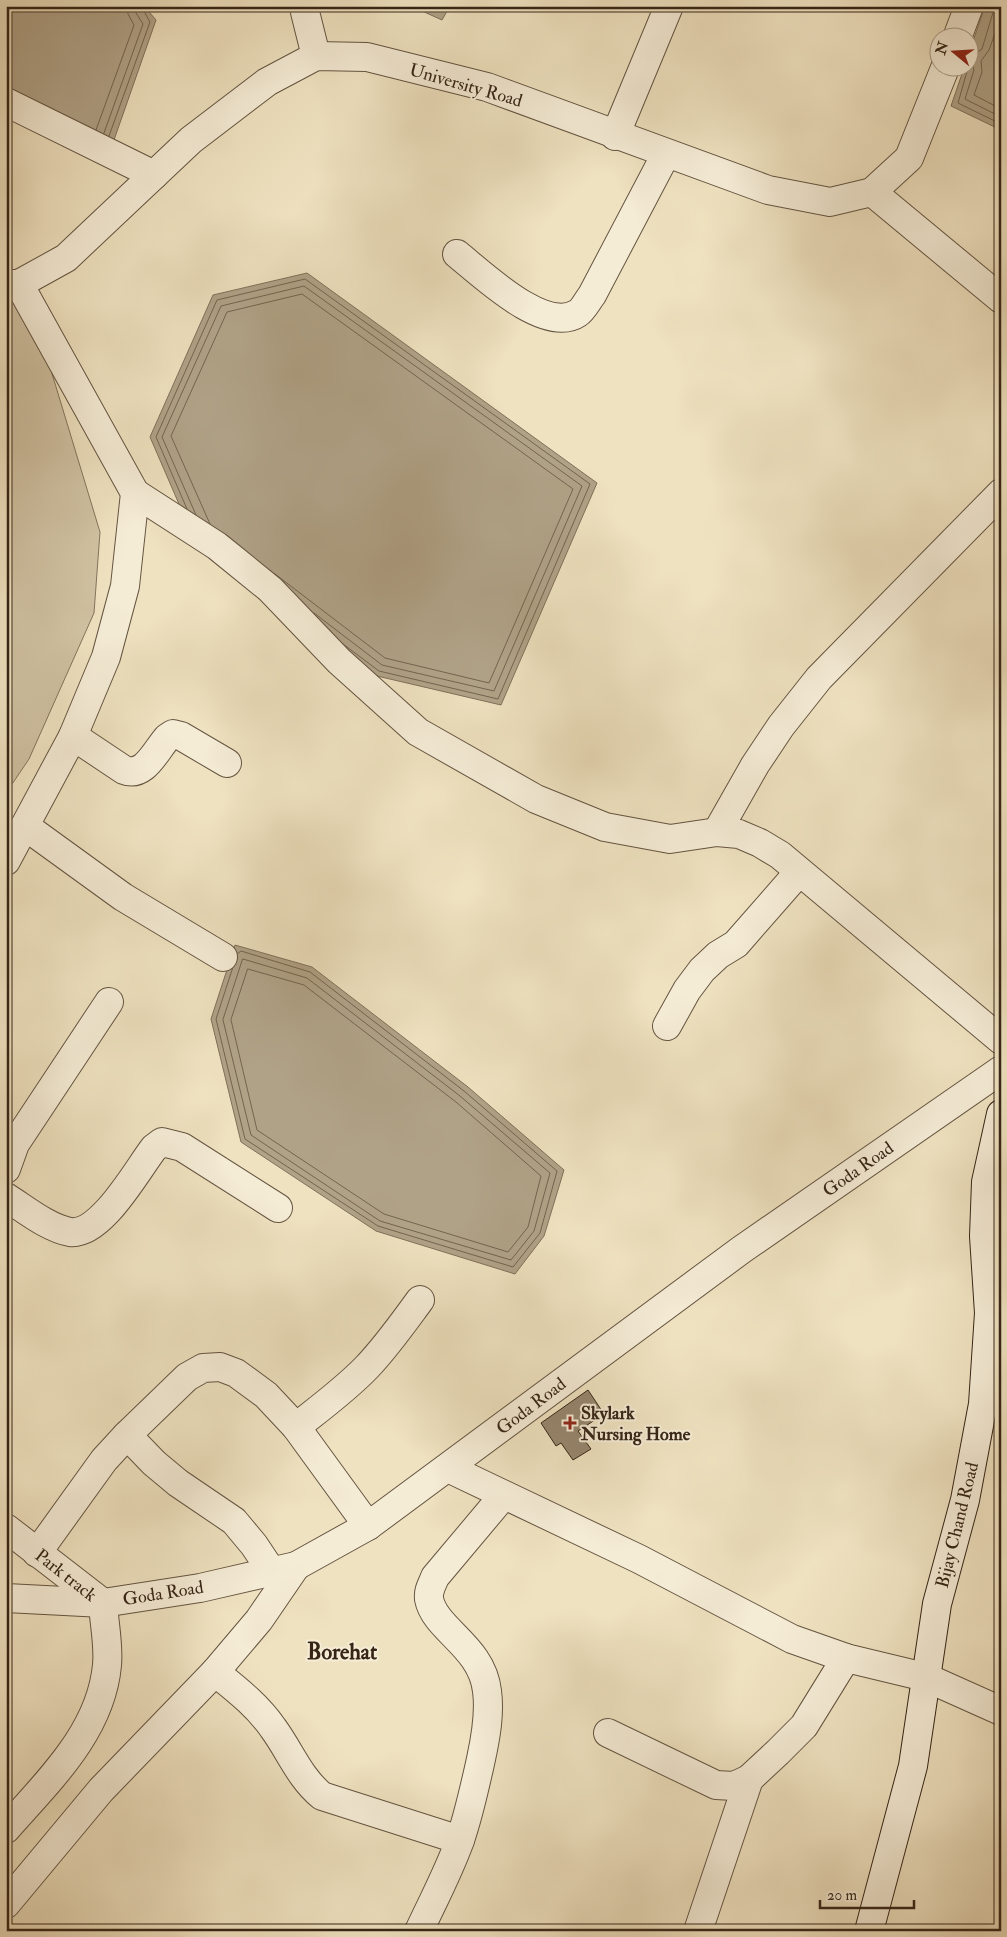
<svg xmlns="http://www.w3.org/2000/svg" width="1007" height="1937" font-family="'IM FELL Double Pica',serif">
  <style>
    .green { fill: #d0c2a3; stroke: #83745d }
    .water { fill: #b0a287; stroke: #7f705a }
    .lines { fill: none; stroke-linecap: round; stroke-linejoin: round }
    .shore { stroke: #73644f; stroke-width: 1 }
    .building { fill: #96876f; stroke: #362517 }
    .minor-casing { stroke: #645441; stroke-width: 30 }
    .secondary-casing { stroke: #362517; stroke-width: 30 }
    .minor { stroke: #f5ecd6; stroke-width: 28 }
    .secondary { stroke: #f5ecd6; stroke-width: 28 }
    .poi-dot { fill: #8f2418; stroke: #f5ecd6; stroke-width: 2 }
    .labels { text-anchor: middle; stroke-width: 4; stroke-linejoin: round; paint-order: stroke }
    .street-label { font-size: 18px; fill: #362517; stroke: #f5ecd6 }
    .poi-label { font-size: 18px; font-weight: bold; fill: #362517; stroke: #f5ecd6; text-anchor: start }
    .district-label { font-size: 22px; font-weight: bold; fill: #362517; stroke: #f5ecd6 }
  </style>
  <rect width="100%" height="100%" fill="#efe2c0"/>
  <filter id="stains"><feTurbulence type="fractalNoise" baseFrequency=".004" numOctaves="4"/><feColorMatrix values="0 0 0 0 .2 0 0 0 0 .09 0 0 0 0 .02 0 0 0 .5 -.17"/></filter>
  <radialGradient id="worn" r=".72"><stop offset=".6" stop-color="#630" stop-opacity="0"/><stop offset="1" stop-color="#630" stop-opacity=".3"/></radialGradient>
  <!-- green -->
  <path class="green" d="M 6,299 L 33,311 L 100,532 L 94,613 L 29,759 L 6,793 Z"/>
  <!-- water -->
  <g class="water">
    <path d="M 6,6 L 144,6 L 156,20 L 108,157 L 6,110 Z"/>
    <path d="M 411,6 L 450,6 L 442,20 Z"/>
    <path d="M 985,6 L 1001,6 L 1001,130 L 951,106 L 964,68 L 970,68 L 970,50 Z"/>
    <path d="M 307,273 L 597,483 L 501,705 L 377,676 L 192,534 L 150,437 L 213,295 Z"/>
    <path d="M 235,945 L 312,967 L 468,1087 L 564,1170 L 544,1236 L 515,1274 L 376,1231 L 241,1142 L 211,1019 Z"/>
  </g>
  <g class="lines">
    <!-- shore -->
    <g class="shore">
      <path d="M 995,6 L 982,49 L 970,57 L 974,70 L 965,99 L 1001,117"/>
      <path d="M 1001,17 L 989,50 L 981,61 L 982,72 L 974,95 L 1001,109"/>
      <path d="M 968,68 L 958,103 L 1001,124"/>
      <path d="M 96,130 L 134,25 L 128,14 L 127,6"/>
      <path d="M 104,133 L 143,24 L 136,13 L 134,6"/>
      <path d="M 109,136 L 150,22 L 141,6"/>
      <path d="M 187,509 L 156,437 L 217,300 L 305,279 L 590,484 L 498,699 L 379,671 L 343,644"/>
      <path d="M 196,515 L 162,437 L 221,306 L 304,286 L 582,486 L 494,691 L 382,665 L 314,613"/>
      <path d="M 210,524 L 171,436 L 227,312 L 302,294 L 573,489 L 489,683 L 385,658 L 275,574"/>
      <path d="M 243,959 L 307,978 L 460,1096 L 550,1173 L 534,1231 L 511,1260 L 380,1221 L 251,1135 L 223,1020 Z"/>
      <path d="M 233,967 L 216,1019 L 245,1139 L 378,1226 L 513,1267 L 540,1233 L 557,1171 L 464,1091 L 310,972 L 241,951 L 237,954"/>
      <path d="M 248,969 L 304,985 L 456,1102 L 541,1176 L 528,1227 L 508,1252 L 384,1214 L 257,1130 L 231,1020 Z"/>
    </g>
  </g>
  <!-- building -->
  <path class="building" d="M 588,1390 L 604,1414 L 578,1431 L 591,1449 L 573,1460 L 561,1443 L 556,1446 L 541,1423 Z"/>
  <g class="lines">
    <defs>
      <g id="minor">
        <path d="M 305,6 L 305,12 L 316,56"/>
        <path d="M 957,38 L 969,6"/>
        <path d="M 6,102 L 154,175"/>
        <path d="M 615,136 L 669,6"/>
        <path d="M 872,192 L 1001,299"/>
        <path d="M 457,254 C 482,274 545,335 578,313 C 583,310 588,300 592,295 L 666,154"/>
        <path d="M 6,284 L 19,284 L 66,258 L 191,140 L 267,82 L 316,56 L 367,57 L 487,87 L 768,190 L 830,202 L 872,192 L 909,158 L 945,68"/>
        <path d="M 135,493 L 217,546 L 270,589 L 339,661 L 418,732 L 536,799 L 605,827 L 670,839 L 717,832 L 739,834 L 760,843 L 780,855 L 1001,1040"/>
        <path d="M 73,736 L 124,770 C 144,778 155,752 167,738 L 173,734 L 181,736 L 227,763"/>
        <path d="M 25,826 L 123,897 L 223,957"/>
        <path d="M 717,832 L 755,765 L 781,726 L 819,678 L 1001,493"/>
        <path d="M 6,861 L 73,736 L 106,657 L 125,586 L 135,493 L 19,284"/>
        <path d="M 667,1026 L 687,990 L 702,970 L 718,955 L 736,944 L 799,872"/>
        <path d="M 6,1169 L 15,1144 L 109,1002"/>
        <path d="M 6,1197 C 25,1209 48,1228 70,1232 C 101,1236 137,1170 154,1148 L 162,1142 L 182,1147 L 278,1208"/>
        <path d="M 296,1427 C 320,1408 346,1389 367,1367 C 387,1346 403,1323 420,1300"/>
        <path d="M 127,1435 L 154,1463 L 178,1483 L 234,1521 L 254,1545 L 272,1572"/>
        <path d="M 448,1468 L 639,1559 L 792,1639 L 846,1658 L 925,1677 L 1001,1711"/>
        <path d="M 6,1528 L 103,1603 C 104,1623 109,1645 107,1665 C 101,1732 48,1781 6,1829"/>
        <path d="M 37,1553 L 104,1460 L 127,1435 L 187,1377 L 203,1368 L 220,1367 L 236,1373 L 266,1395 L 296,1427 L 368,1526"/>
        <path d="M 6,1598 L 103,1603 L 200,1588 L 296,1566 L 368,1526 L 741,1250 L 1001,1070"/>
        <path d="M 215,1672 C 236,1689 257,1705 273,1728 C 290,1751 299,1777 322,1796 L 460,1840"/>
        <path d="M 608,1733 L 716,1785 L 734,1786 L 749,1779 L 778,1752 L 804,1726 L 846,1658"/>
        <path d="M 6,1904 L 101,1790 L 215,1672 L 259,1620 L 296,1566"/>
        <path d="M 419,1931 C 433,1901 449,1871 460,1840 C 469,1814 475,1786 481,1759 C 486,1736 490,1713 487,1691 C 482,1646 435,1630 429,1599 C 428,1590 432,1585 435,1577 L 503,1496"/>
        <path d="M 698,1931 L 749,1779"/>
      </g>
      <path id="secondary" d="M 869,1931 L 913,1766 L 937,1604 L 965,1500 L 983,1404 L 989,1313 L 984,1236 L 986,1182 L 1001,1114"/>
    </defs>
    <!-- minor casing -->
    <use href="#minor" class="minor-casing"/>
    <!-- secondary casing -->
    <use href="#secondary" class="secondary-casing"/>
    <!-- minor -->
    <use href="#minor" class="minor"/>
    <!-- secondary -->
    <use href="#secondary" class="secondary"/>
  </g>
  <!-- markers -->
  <path class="poi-dot" d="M567.5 1415.5h5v5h5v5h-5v5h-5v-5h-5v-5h5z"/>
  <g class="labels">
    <!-- street labels -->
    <g class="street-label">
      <text transform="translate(466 85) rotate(16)" y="6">University Road</text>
      <text transform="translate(858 1169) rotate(-35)" y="6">Goda Road</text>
      <text transform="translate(531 1406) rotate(-37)" y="6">Goda Road</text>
      <text transform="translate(957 1525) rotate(-76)" y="6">Bijay Chand Road</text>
      <text transform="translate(66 1575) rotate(38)" y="6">Park track</text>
      <text transform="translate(163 1593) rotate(-9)" y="6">Goda Road</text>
    </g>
    <!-- poi labels -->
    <g class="poi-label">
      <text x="581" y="1419">Skylark<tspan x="581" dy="21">Nursing Home</tspan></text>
    </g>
    <!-- district labels -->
    <g class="district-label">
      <text x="342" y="1659">Borehat</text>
    </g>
  </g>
  <!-- margin -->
  <rect width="1007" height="1937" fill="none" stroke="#efe2c0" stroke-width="25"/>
  <rect x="8" y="8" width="992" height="1922" fill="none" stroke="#362517" stroke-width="2.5"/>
  <rect x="12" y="12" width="982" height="1912" fill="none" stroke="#362517"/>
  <!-- north arrow -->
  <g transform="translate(954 52) rotate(288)"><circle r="24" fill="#f5ecd6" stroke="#a99c8a"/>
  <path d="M0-4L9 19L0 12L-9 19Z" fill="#8f2418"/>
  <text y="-8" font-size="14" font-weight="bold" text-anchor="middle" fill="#362517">N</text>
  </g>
  <!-- scale -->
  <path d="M820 1900v8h94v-8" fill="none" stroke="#362517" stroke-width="2.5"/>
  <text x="827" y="1900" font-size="15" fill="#362517" stroke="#f5ecd6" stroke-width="4" paint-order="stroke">20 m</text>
  <rect width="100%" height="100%" filter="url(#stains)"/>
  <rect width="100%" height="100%" fill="url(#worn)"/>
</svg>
